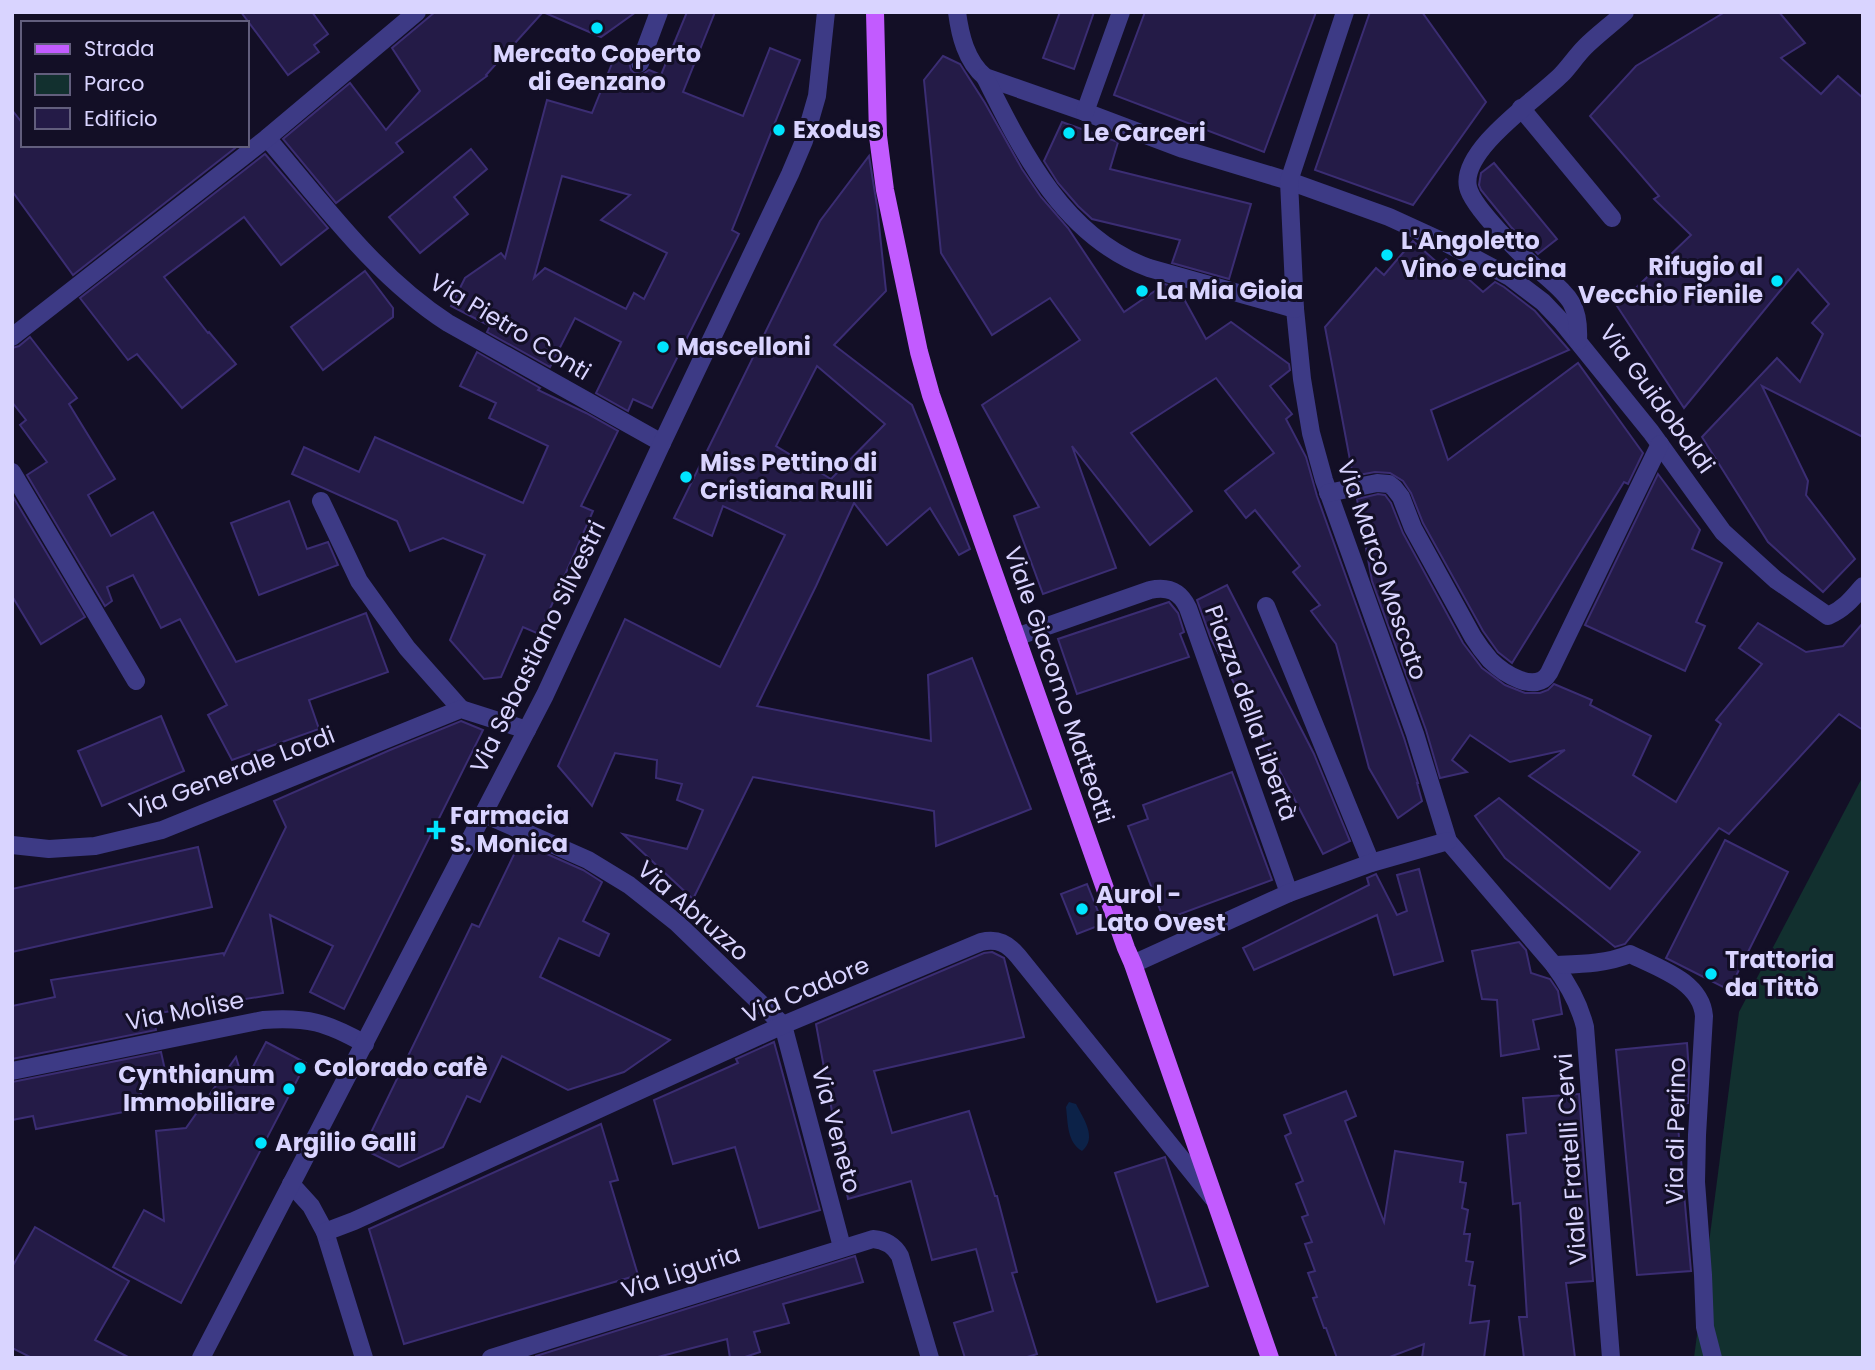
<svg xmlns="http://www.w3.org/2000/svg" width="1875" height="1370" font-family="Poppins,sans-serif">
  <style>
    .green { fill: #12302f }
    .water { fill: #0c2248 }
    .building { fill: #241b47; stroke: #3b2d73; stroke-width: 2; fill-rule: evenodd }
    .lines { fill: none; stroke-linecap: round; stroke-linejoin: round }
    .minor { stroke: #3d3a85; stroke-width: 18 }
    .major { stroke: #c25bff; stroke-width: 18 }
    .poi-dot { fill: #00e5ff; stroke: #130f26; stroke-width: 2.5 }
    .labels { text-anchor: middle; stroke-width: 6; stroke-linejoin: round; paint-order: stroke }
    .poi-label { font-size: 24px; font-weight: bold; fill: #d9d4ff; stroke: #130f26; text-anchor: start }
    .street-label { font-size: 24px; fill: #d9d4ff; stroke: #130f26 }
  </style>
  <rect width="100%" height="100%" fill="#130f26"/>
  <!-- green -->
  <path class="green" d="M 1863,776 L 1863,1358 L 1694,1358 L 1739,1012 Z"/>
  <!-- water -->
  <path class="water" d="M 1069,1102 L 1076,1104 C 1083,1118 1098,1138 1082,1151 C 1067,1142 1068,1124 1066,1107 Z"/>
  <!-- building -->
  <g class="building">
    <path d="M 241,12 L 312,12 L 328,34 L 314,45 L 319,52 L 288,75 Z"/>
    <path d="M 435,12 L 636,12 L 601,37 L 543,12 L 486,75 L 487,76 L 396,143 L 403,152 L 336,203 L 283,139 L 350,83 L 386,130 L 420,91 L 392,48 Z"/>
    <path d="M 687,12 L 715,12 L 683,92 L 743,116 L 770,48 L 800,60 L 732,230 L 739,234 L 652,408 L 633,399 L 628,411 L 596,393 L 621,342 L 575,318 L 550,367 L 487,332 L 490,326 L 451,306 L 465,278 L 501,253 L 505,258 L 547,100 L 592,113 L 615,56 L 629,62 L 631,70 L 635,73 L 643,74 L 649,70 L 661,75 ZM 562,176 L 630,195 L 601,220 L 667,253 L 644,299 L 634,293 L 626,309 L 545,268 L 534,278 Z"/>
    <path d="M 1060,12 L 1094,12 L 1074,69 L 1043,58 Z"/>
    <path d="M 1145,12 L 1316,12 L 1264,152 L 1114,95 Z"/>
    <path d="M 1370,12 L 1422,12 L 1486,102 L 1413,205 L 1315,170 Z"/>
    <path d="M 1725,12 L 1779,12 L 1805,43 L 1781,58 L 1821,94 L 1838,76 L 1863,98 L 1863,437 L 1762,386 L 1808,481 L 1806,495 L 1855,559 L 1823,592 L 1768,542 L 1702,437 L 1777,358 L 1800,382 L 1823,334 L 1812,323 L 1829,304 L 1798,269 L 1684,408 L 1617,306 L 1691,235 L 1654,199 L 1659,196 L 1590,116 L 1636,66 Z"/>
    <path d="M 943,56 L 960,64 L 985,103 L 1022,169 L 1041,197 L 1068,228 L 1124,312 L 1165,284 L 1178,288 L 1206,339 L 1231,322 L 1289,364 L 1290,370 L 1270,386 L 1292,414 L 1286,419 L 1306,457 L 1317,496 L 1404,738 L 1418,783 L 1417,783 L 1422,801 L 1398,818 L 1369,768 L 1336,644 L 1311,611 L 1320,605 L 1293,572 L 1300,566 L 1255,510 L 1246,518 L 1225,491 L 1274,453 L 1216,378 L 1131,433 L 1192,511 L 1150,545 L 1072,446 L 1116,568 L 1043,594 L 1014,516 L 1039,507 L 982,405 L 1080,340 L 1050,298 L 992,335 L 941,253 L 924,80 Z"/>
    <path d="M 12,110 L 23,124 L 23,145 L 239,145 L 73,275 L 12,191 Z"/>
    <path d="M 1062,122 L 1118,142 L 1110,169 L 1251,204 L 1229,279 L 1172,263 L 1180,240 L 1092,219 L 1078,206 L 1058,183 L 1044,161 Z"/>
    <path d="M 471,149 L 487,169 L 454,197 L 468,214 L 420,253 L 389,217 Z"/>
    <path d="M 265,154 L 328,228 L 281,265 L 244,217 L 164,277 L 208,333 L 209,332 L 236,364 L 182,408 L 137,354 L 128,360 L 80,298 Z"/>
    <path d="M 869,156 L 877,206 L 886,291 L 834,345 L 912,405 L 970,549 L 959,555 L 930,508 L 887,545 L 854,503 L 816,586 L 757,706 L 931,741 L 928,675 L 972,658 L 1031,809 L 936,846 L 934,811 L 753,777 L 693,899 L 623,834 L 687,849 L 703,810 L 677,800 L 682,784 L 656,778 L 657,760 L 615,753 L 592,806 L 558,766 L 625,619 L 720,667 L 785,535 L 723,506 L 712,536 L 674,518 L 820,221 ZM 817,366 L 885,424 L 831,479 L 776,446 Z"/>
    <path d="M 1494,163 L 1557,239 L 1538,254 L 1511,227 L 1481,190 L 1479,185 L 1481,173 Z"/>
    <path d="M 1413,241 L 1440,265 L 1446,259 L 1483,292 L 1495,282 L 1504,287 L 1535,311 L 1569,350 L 1431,410 L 1448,460 L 1578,363 L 1643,453 L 1628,484 L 1624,482 L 1512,663 L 1498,652 L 1483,631 L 1423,523 L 1411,493 L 1403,481 L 1390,473 L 1375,472 L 1353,476 L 1325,327 L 1376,268 L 1384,275 Z"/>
    <path d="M 365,271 L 393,308 L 393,317 L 323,370 L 291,327 Z"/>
    <path d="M 30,337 L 77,398 L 69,404 L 115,479 L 88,495 L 111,536 L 153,512 L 236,662 L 366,613 L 388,672 L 309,700 L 319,729 L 232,760 L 208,715 L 227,705 L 180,619 L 161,628 L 133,575 L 107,587 L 112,601 L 105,606 L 27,475 L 47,462 L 20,425 L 26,420 L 12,402 L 12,348 L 19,346 Z"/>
    <path d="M 477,352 L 540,388 L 538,390 L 586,413 L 618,431 L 581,506 L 593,511 L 539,634 L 523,627 L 501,677 L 484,679 L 450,640 L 485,555 L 443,538 L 410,551 L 397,521 L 292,474 L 304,447 L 359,472 L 375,437 L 523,503 L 548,446 L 489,418 L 496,403 L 460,386 Z"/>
    <path d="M 1658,474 L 1700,530 L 1692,549 L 1722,563 L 1696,622 L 1705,626 L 1685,671 L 1585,625 Z"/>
    <path d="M 1378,494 L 1385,495 L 1391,503 L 1403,533 L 1463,643 L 1482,668 L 1505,685 L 1525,693 L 1540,693 L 1548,690 L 1554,684 L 1592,700 L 1590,705 L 1651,736 L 1633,775 L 1676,802 L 1721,724 L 1716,720 L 1762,664 L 1739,648 L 1758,623 L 1806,652 L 1843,646 L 1863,623 L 1863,730 L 1839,714 L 1729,834 L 1719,828 L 1625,944 L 1615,947 L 1505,858 L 1475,816 L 1499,798 L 1610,889 L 1640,852 L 1529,776 L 1565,750 L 1510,762 L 1470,735 L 1452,760 L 1467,772 L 1440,778 L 1426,730 L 1372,581 L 1357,499 Z"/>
    <path d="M 12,495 L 85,617 L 41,644 L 12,596 Z"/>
    <path d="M 289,501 L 307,549 L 328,542 L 338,565 L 259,595 L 231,523 Z"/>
    <path d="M 1227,585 L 1314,754 L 1350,841 L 1323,854 L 1211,639 L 1197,600 Z"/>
    <path d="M 1169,602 L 1178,613 L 1184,632 L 1180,634 L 1189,657 L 1077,694 L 1058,639 Z"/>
    <path d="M 161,716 L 184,771 L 102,806 L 78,751 Z"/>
    <path d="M 461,721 L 483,730 L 344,1009 L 310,992 L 333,946 L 270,915 L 283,993 L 153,1014 L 156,1030 L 12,1059 L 12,1006 L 55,997 L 51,980 L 223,953 L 224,955 L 286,827 L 274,801 L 390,750 Z"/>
    <path d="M 1232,772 L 1272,880 L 1164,920 L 1128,826 L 1148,819 L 1143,805 Z"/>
    <path d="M 1725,840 L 1788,872 L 1729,990 L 1666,958 Z"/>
    <path d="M 520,842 L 583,870 L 602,882 L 583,921 L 609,934 L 599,956 L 559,938 L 540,977 L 670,1040 L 624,1072 L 568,1090 L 502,1056 L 480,1102 L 467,1096 L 443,1147 L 399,1167 L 363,1149 L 472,924 L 479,927 Z"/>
    <path d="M 198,847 L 212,907 L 12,952 L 12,889 Z"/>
    <path d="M 1419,869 L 1443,961 L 1394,975 L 1377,915 L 1254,970 L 1243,948 L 1369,885 L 1367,878 L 1376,874 L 1397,915 L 1407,911 L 1397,875 Z"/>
    <path d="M 1087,884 L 1103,924 L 1077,934 L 1061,894 Z"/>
    <path d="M 1519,942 L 1526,950 L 1531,973 L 1550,979 L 1558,991 L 1562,1014 L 1533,1020 L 1539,1049 L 1501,1056 L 1497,1000 L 1482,999 L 1472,951 Z"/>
    <path d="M 992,952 L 1004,958 L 1024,1037 L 874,1071 L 892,1133 L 969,1111 L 995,1196 L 997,1196 L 1017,1272 L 1012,1273 L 1037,1354 L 1024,1358 L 965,1358 L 954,1323 L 993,1311 L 976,1249 L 932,1260 L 911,1181 L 848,1199 L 816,1024 L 984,953 Z"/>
    <path d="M 266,1042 L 306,1063 L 181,1303 L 113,1267 L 144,1210 L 164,1221 L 156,1131 L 186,1128 L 236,1057 L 244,1084 Z"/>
    <path d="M 774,1042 L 820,1210 L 759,1228 L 735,1147 L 673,1164 L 654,1100 L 738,1063 L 736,1059 Z"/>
    <path d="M 1687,1043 L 1689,1072 L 1688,1103 L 1676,1104 L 1691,1271 L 1637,1275 L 1616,1050 Z"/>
    <path d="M 161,1052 L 167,1079 L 139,1085 L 144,1108 L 36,1129 L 33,1116 L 12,1120 L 12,1082 Z"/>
    <path d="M 1346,1091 L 1356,1116 L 1345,1121 L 1384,1222 L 1395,1151 L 1463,1162 L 1460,1182 L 1466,1183 L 1462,1208 L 1468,1210 L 1464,1234 L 1470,1234 L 1466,1261 L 1473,1262 L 1469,1285 L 1475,1286 L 1470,1323 L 1489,1321 L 1484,1358 L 1422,1358 L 1424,1344 L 1387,1358 L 1337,1358 L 1326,1328 L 1324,1328 L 1313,1298 L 1317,1297 L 1308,1273 L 1315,1271 L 1305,1244 L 1312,1242 L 1302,1217 L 1308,1215 L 1296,1184 L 1303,1181 L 1285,1136 L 1291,1133 L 1284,1115 Z"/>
    <path d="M 1579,1094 L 1593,1281 L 1566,1283 L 1575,1358 L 1524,1358 L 1519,1317 L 1527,1317 L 1520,1203 L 1513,1204 L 1507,1135 L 1526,1133 L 1523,1098 Z"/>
    <path d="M 601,1124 L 618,1180 L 610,1182 L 638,1275 L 404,1344 L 369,1229 Z"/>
    <path d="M 1165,1157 L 1208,1286 L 1157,1302 L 1115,1173 Z"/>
    <path d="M 35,1227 L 129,1281 L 95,1340 L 130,1358 L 32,1358 L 12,1348 L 12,1267 Z"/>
    <path d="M 855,1256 L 863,1282 L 783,1304 L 789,1323 L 754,1332 L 760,1352 L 742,1358 L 730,1358 L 727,1339 L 654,1358 L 536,1358 L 536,1356 Z"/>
  </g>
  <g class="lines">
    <!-- minor -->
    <g class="minor">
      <path d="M 957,12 C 960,35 966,61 985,77 L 1085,112 L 1183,149 L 1289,181 L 1389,217 L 1448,244 L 1510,277 L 1543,302 L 1562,322 L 1651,432 L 1723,532 L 1776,580 L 1828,616 C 1844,609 1852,599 1863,586"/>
      <path d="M 1345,12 L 1289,181 L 1295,309 L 1302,379 L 1311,433 L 1324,480 L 1415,734 L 1448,841 L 1554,965 C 1569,985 1579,1003 1585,1027 L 1611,1358"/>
      <path d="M 640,63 L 659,12"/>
      <path d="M 985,77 C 1023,153 1064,237 1149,268 L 1295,309"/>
      <path d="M 1521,108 L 1612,218"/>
      <path d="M 1085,112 L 1121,12"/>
      <path d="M 267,138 C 323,203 375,276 448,323 L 662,443"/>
      <path d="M 12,337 L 267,138 L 417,12"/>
      <path d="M 1578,341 C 1580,302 1567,295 1540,271 C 1523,257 1472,207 1468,187 C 1460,150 1537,99 1561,75 C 1569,67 1576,56 1585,47 C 1597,35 1612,24 1625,12"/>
      <path d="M 12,472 L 136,681"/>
      <path d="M 1328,493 L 1377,483 L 1389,484 L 1394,488 L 1401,497 L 1413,528 L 1473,637 C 1478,645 1484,653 1490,660 C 1503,673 1536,695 1549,673 L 1660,444"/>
      <path d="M 321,501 L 359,581 L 407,648 L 461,709"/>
      <path d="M 1266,606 L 1371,863"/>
      <path d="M 1016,637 L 1150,590 C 1168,586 1180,591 1188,608 L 1289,893"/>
      <path d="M 484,814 L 588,860 L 629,885 L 677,923 L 783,1025 L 842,1247"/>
      <path d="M 12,845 L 49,849 L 95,846 L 162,830 L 461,709 L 527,730"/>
      <path d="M 1133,964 L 1289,893 L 1371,863 L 1448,841"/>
      <path d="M 1554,965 C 1580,964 1606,964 1630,954 C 1658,968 1701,981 1704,1016 L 1697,1135 L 1696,1182 L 1703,1275 L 1705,1327 L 1713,1358"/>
      <path d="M 12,1071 L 263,1020 C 308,1017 326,1022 365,1044"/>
      <path d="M 291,1184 L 311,1206 L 325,1232 L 364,1358"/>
      <path d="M 325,1232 L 354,1221 L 783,1025 L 981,942 C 998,938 1008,944 1018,956 L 1213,1198"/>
      <path d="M 201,1358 L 545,695 L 662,443 L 790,174 L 804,141 L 817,96 L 826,12"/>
      <path d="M 491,1358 L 873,1239 C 885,1240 894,1245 900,1256 L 930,1358"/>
    </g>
    <!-- major -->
    <path class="major" d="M 875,12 L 878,136 L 885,190 L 919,352 L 931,395 L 1126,948 L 1133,964 L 1270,1358"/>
  </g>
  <!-- markers -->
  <g class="poi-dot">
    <circle cx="597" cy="28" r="7"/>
    <circle cx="779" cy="130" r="7"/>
    <circle cx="1069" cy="133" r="7"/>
    <circle cx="1387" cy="255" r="7"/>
    <circle cx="1777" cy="281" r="7"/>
    <circle cx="1142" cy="291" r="7"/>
    <circle cx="663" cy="347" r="7"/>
    <circle cx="686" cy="477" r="7"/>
    <path d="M432.5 819.5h7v7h7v7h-7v7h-7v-7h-7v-7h7z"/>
    <circle cx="1082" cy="909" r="7"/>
    <circle cx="1711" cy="974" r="7"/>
    <circle cx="300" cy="1068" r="7"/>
    <circle cx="289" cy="1089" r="7"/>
    <circle cx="261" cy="1143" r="7"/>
  </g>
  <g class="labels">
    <!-- poi labels -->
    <g class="poi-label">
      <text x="597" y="62" text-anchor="middle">Mercato Coperto<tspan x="597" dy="28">di Genzano</tspan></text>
      <text x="793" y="138">Exodus</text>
      <text x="1083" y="141">Le Carceri</text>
      <text x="1401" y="249">L'Angoletto<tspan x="1401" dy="28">Vino e cucina</tspan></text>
      <text x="1763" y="275" text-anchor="end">Rifugio al<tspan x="1763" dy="28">Vecchio Fienile</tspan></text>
      <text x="1156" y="299">La Mia Gioia</text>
      <text x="677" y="355">Mascelloni</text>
      <text x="700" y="471">Miss Pettino di<tspan x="700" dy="28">Cristiana Rulli</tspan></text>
      <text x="450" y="824">Farmacia<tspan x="450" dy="28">S. Monica</tspan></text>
      <text x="1096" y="903">Aurol -<tspan x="1096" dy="28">Lato Ovest</tspan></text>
      <text x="1725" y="968">Trattoria<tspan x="1725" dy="28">da Tittò</tspan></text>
      <text x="314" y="1076">Colorado cafè</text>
      <text x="275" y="1083" text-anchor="end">Cynthianum<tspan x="275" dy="28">Immobiliare</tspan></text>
      <text x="275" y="1151">Argilio Galli</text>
    </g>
    <!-- street labels -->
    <g class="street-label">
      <text transform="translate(510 327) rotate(31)" y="8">Via Pietro Conti</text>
      <text transform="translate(1657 399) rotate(54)" y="8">Via Guidobaldi</text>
      <text transform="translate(1382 570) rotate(71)" y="8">Via Marco Moscato</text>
      <text transform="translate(538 647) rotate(-64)" y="8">Via Sebastiano Silvestri</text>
      <text transform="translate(1059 685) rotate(71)" y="8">Viale Giacomo Matteotti</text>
      <text transform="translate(1251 713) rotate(70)" y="8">Piazza della Libertà</text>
      <text transform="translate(232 773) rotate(-21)" y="8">Via Generale Lordi</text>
      <text transform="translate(693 911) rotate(41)" y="8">Via Abruzzo</text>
      <text transform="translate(806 990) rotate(-23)" y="8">Via Cadore</text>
      <text transform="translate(185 1011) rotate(-11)" y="8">Via Molise</text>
      <text transform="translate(836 1130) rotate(75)" y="8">Via Veneto</text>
      <text transform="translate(1676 1131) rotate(-89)" y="8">Via di Perino</text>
      <text transform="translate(1571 1159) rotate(-94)" y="8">Viale Fratelli Cervi</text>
      <text transform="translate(681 1272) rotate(-18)" y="8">Via Liguria</text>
    </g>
  </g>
  <!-- border -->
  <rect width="1875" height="1370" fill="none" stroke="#d9d4ff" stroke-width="28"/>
  <!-- legend -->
  <rect x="21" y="21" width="228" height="126" fill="#130f26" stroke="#625e7d" stroke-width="2"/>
  <rect x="35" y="44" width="35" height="10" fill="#c25bff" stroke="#625e7d" stroke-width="2"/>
  <text x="84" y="56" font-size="21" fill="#d9d4ff">Strada</text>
  <rect x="35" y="74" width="35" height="21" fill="#12302f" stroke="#625e7d" stroke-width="2"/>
  <text x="84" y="91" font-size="21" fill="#d9d4ff">Parco</text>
  <rect x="35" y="108" width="35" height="21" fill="#241b47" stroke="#625e7d" stroke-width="2"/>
  <text x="84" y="126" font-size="21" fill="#d9d4ff">Edificio</text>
</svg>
